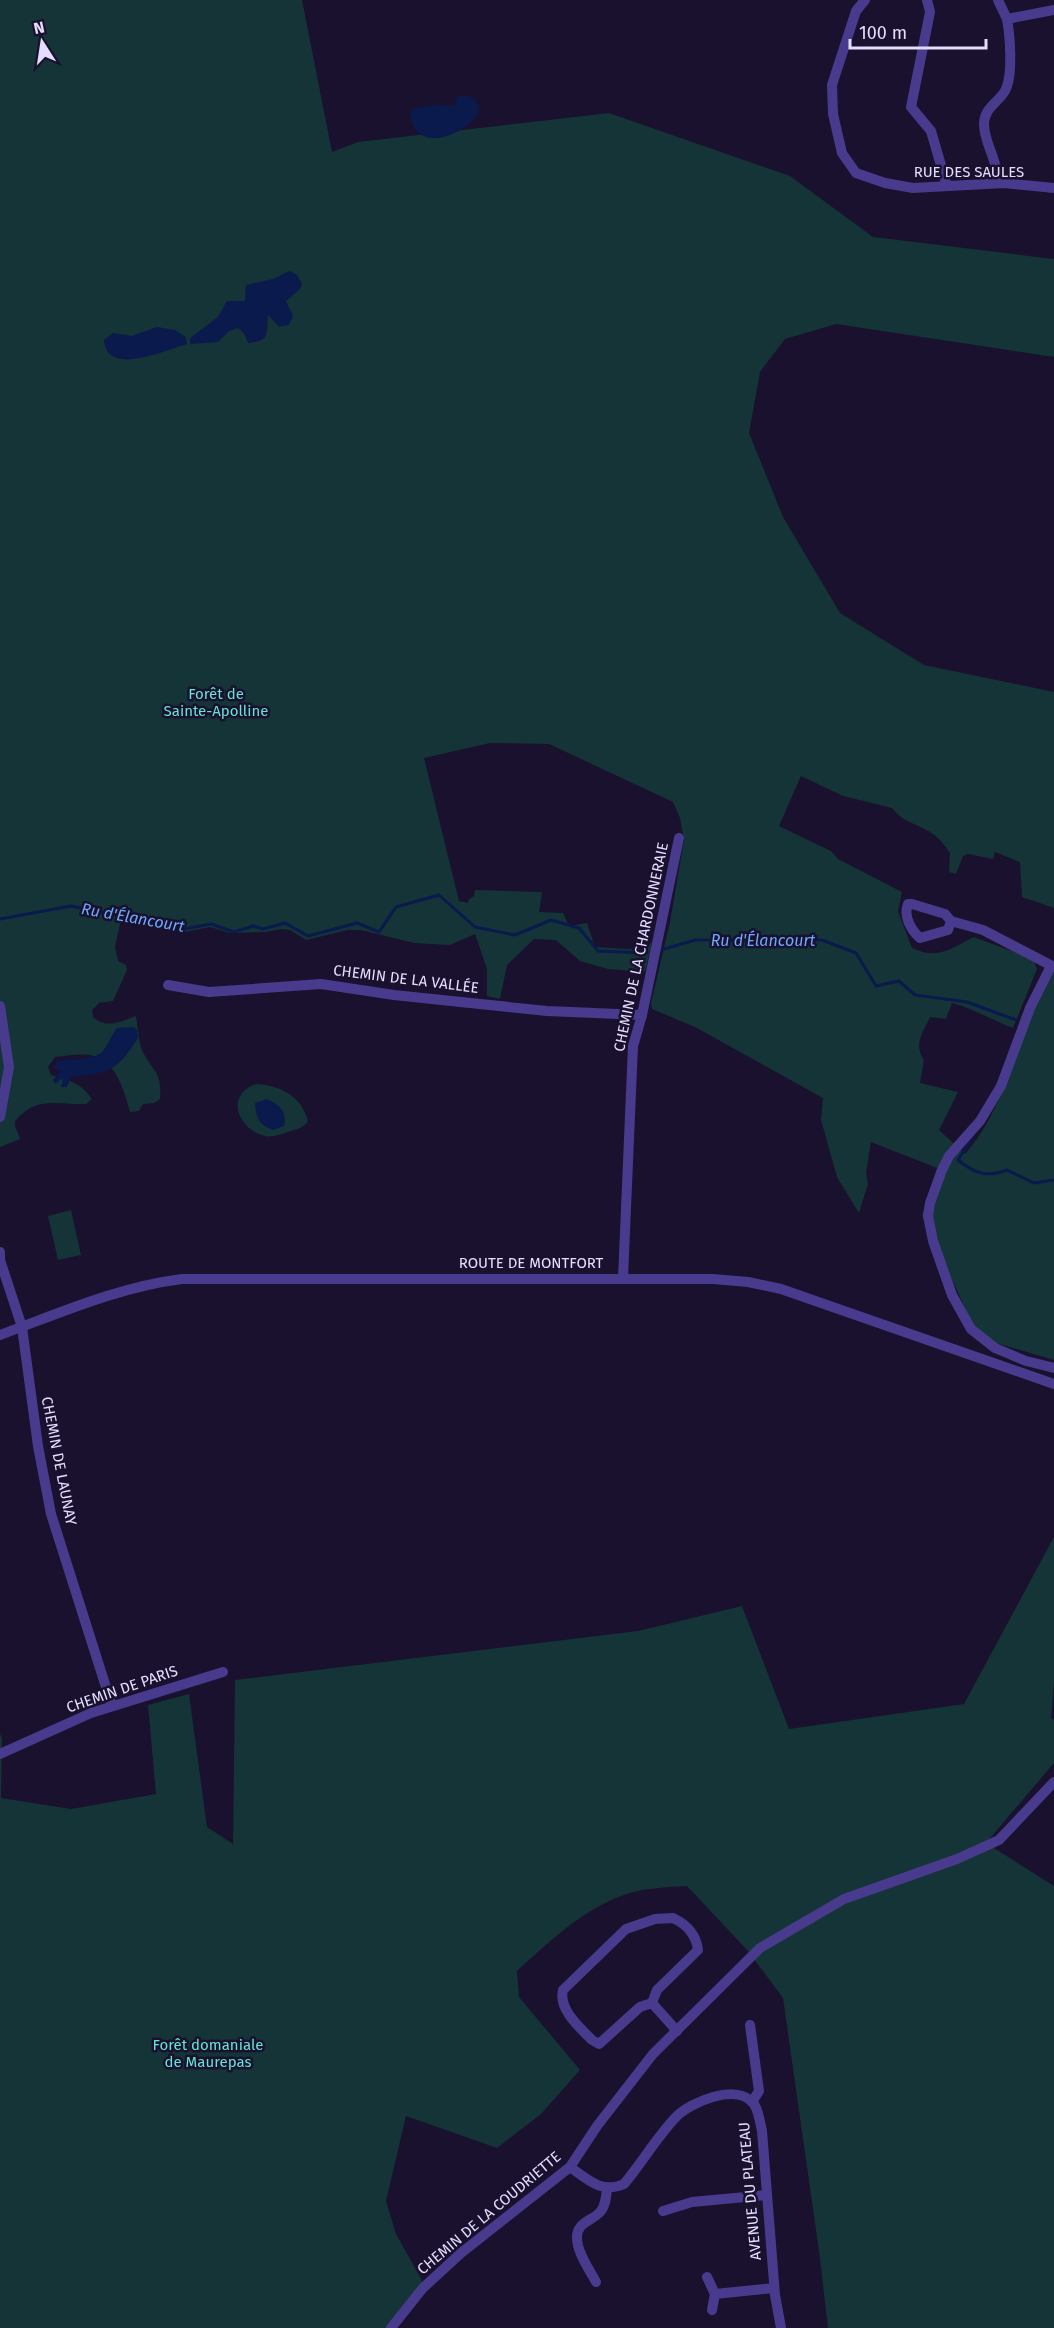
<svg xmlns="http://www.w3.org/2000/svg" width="1054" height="2328" font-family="'Fira Sans',sans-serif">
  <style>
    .green { fill: #143437 }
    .water { fill: #0a1a4d }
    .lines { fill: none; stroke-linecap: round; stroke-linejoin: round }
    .stream { stroke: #0a1a4d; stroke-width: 3 }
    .minor { stroke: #483b8d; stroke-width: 10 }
    .labels { text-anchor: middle; stroke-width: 5; stroke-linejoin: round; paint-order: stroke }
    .street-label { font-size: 15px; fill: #e5ddff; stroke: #19112d }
    .park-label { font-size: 15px; fill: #64e4d3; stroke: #19112d }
    .water-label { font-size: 16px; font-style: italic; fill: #6ba9ff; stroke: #19112d }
  </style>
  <rect width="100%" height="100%" fill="#19112d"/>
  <!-- green -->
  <g class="green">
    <path d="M 0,0 L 302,0 L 332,152 L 358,142 L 609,113 L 790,176 L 873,237 L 1054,259 L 1054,357 L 836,324 L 785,339 L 760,372 L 749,433 L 783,517 L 840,613 L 924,665 L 1054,692 L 1054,908 L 1022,897 L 1020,862 L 995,852 L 993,859 L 968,854 L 963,856 L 956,874 L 949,872 L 950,853 C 945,846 940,839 933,834 C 919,824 903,823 892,808 L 843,796 L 801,776 L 779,826 L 831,851 L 838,859 L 902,892 L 898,911 L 912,948 C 938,960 950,949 974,937 L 1033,959 L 1037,969 L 1013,1028 C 992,1020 974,1009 952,1003 L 946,1019 L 930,1017 C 923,1033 913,1044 924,1060 L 920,1083 L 958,1092 L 939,1130 L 965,1154 C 1011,1102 1016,1028 1054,972 L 1054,1360 L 979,1338 L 922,1215 L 937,1168 L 871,1142 L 866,1173 L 868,1184 L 859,1213 L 837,1177 L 821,1120 L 823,1098 L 695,1027 L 652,1009 L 651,1003 L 670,922 L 684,840 L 680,818 L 673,802 L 549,744 L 490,743 L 424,758 L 459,901 L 468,903 L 469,899 L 474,896 L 475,890 L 542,892 L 539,912 L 563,913 L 569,926 L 587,923 L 595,947 L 644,950 L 652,942 L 645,972 L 608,969 L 580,961 L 556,940 L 534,939 L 507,965 L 500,999 L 487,996 L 487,969 L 475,934 L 450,945 L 414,943 L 361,930 L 348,930 L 306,940 L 290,930 L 282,929 L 265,932 L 230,933 L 210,927 L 185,932 L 121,920 L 115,947 L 118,961 L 126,965 L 127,970 L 113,1001 L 99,1003 L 92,1010 L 93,1017 C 107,1029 119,1022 136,1016 C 138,1027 138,1044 144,1054 C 155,1074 162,1073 160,1099 L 154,1103 L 143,1104 L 139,1111 L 130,1112 C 126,1096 117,1067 102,1059 C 88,1051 69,1056 55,1057 L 48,1067 L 51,1075 C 69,1080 81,1083 92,1099 L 86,1104 C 64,1105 40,1097 22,1114 C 19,1117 14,1120 15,1126 C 16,1129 19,1135 20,1139 L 0,1147 Z"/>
    <path d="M 256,1084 C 279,1085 302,1096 308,1121 C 303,1129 296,1129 288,1132 C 280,1134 273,1138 265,1136 C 238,1130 224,1095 256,1084 Z"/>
    <path d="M 71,1210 L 81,1255 L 58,1260 L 48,1216 Z"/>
    <path d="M 1054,1537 L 1054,1681 L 1051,1718 L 1054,1720 L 1054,1763 L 986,1843 L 1054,1886 L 1054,2328 L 828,2328 L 819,2251 L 783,1998 L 748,1951 L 687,1886 C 668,1887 645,1888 627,1894 C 584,1908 550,1941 517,1971 L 519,1997 L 580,2070 L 541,2114 L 497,2148 L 406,2116 L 386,2201 L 396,2234 L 424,2284 L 394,2328 L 0,2328 L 0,1734 L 2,1738 L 1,1798 L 71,1809 L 156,1794 L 148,1705 L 189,1694 L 207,1827 L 233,1844 L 235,1680 L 638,1631 L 742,1606 L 789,1729 L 964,1704 Z"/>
  </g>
  <!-- water -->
  <g class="water">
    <path d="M 458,95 L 469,96 L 477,102 L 479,110 C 474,131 415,159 410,114 L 413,109 L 433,105 L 454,106 Z"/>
    <path d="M 290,271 L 297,275 L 302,284 L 300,289 L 286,301 L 293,316 L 289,325 L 279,327 L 268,315 C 266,334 271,341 248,343 L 244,333 L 238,328 L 229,331 L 218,342 L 190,344 L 190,338 L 218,317 L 227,301 L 245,301 L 246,285 L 273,279 Z"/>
    <path d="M 157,327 L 175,330 L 186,337 L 187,344 C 168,349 106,378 104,340 L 113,333 L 132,336 Z"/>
    <path d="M 134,1027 L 137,1030 L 138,1038 C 119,1068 109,1075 74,1076 L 71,1077 L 67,1087 L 61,1087 L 63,1078 L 55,1084 L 53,1080 L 61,1070 L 54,1069 L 56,1062 C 69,1058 93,1061 102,1052 C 107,1047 112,1034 117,1028 Z"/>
    <path d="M 267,1099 C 279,1105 287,1110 284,1126 L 273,1130 C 259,1125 256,1118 255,1103 Z"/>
  </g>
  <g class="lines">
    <!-- stream -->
    <g class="stream">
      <path d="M 0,919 L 71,906 L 184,929 L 211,924 L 234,932 L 253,926 L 263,929 L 285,923 L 308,936 L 357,923 L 379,932 L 396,907 L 439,895 L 475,927 L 515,935 L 551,920 L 579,928 L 598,951 L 647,953"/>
      <path d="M 661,950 L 695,940 L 822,940 L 856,953 L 876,986 L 899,981 L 915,995 L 967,1002 L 1016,1020"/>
      <path d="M 973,1136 L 958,1160 C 974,1173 987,1178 1007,1170 L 1034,1183 L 1054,1180"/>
    </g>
    <!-- minor -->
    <g class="minor">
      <path d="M 865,0 L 856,11 L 832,85 L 833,114 L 842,153 L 856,173 L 885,183 L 913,188 L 1004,183 L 1054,188"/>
      <path d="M 927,0 L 930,12 L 911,107 L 931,131 L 947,186"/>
      <path d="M 998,0 L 1007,19 L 1054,10"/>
      <path d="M 996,183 C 1000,162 984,145 984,124 C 984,107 1000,102 1006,89 C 1013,73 1010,36 1007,19"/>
      <path d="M 951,921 L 948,930 L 920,938 C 911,930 903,916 908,904 L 912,904 L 945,914 L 951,921 L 983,930 L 1054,967"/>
      <path d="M 1051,966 L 1030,1008 L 1001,1086 L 980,1121 L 949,1156 L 942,1170 L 930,1203 L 928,1216 L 933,1241 L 952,1295 L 971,1329 L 995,1348 L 1026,1361 L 1054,1368"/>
      <path d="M 168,985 L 209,992 L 321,984 L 394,995 L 547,1011 L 642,1015"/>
      <path d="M 0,1006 L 9,1067 L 0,1117"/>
      <path d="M 0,1252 L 0,1260 L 22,1327 L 38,1446 L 51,1514 L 112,1706"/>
      <path d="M 623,1278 L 633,1046 L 642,1015 L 679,838"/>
      <path d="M 0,1335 C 60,1313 118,1287 182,1279 L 713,1279 L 748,1282 L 781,1289 L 1054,1384"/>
      <path d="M 0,1754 L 91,1713 L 223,1672"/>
      <path d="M 673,1918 C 686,1924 696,1934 698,1950 L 657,1990 L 652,2003 L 640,2007 L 599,2044 L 592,2040 C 580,2028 558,2009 563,1990 L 626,1929 L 655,1919 Z"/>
      <path d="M 652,2003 L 677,2031"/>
      <path d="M 750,2025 L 759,2091 L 752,2102"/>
      <path d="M 570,2167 C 588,2180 602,2194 624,2184 C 641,2164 657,2137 675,2118 C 690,2102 737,2082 754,2104 C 759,2112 760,2122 762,2131 L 775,2295 L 781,2328"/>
      <path d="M 663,2211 L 692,2202 L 767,2195"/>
      <path d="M 707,2277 L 715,2294"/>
      <path d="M 596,2282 C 589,2269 577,2252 577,2238 C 576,2222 593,2221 601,2211 C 606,2204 606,2197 607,2188"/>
      <path d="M 712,2310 L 715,2294 L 774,2288"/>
      <path d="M 391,2328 L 423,2288 L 461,2253 L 570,2167 L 597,2126 L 653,2054 L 760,1948 L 844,1899 L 957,1859 L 999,1840 L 1054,1782"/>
    </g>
  </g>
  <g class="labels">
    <!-- street labels -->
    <g class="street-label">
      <text x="969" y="177">RUE DES SAULES</text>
      <text transform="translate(641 947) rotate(-78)" y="5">CHEMIN DE LA CHARDONNERAIE</text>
      <text transform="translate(406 979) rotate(7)" y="5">CHEMIN DE LA VALLÉE</text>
      <text x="531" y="1268">ROUTE DE MONTFORT</text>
      <text transform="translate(59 1461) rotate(79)" y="5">CHEMIN DE LAUNAY</text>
      <text transform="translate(122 1689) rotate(-19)" y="5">CHEMIN DE PARIS</text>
      <text transform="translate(750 2191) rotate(-95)" y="5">AVENUE DU PLATEAU</text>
      <text transform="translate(489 2213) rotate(-40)" y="5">CHEMIN DE LA COUDRIETTE</text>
    </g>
    <!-- park labels -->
    <g class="park-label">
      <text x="216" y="699">Forêt de<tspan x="216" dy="17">Sainte-Apolline</tspan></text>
      <text x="208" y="2050">Forêt domaniale<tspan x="208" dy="17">de Maurepas</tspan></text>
    </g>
    <!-- water labels -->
    <g class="water-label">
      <text transform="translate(133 917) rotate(10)" y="6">Ru d'Élancourt</text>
      <text x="763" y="946">Ru d'Élancourt</text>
    </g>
  </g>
  <!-- north arrow -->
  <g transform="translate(42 42) rotate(348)" stroke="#19112d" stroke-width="4.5" paint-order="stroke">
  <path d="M0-4.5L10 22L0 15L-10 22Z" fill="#e5ddff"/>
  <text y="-9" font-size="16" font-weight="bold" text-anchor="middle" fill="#e5ddff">N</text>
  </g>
  <!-- scale -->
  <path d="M850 39v9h136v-9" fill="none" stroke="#e5ddff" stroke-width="3"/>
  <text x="859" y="39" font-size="18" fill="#e5ddff" stroke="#19112d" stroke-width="4.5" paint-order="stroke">100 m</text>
</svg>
